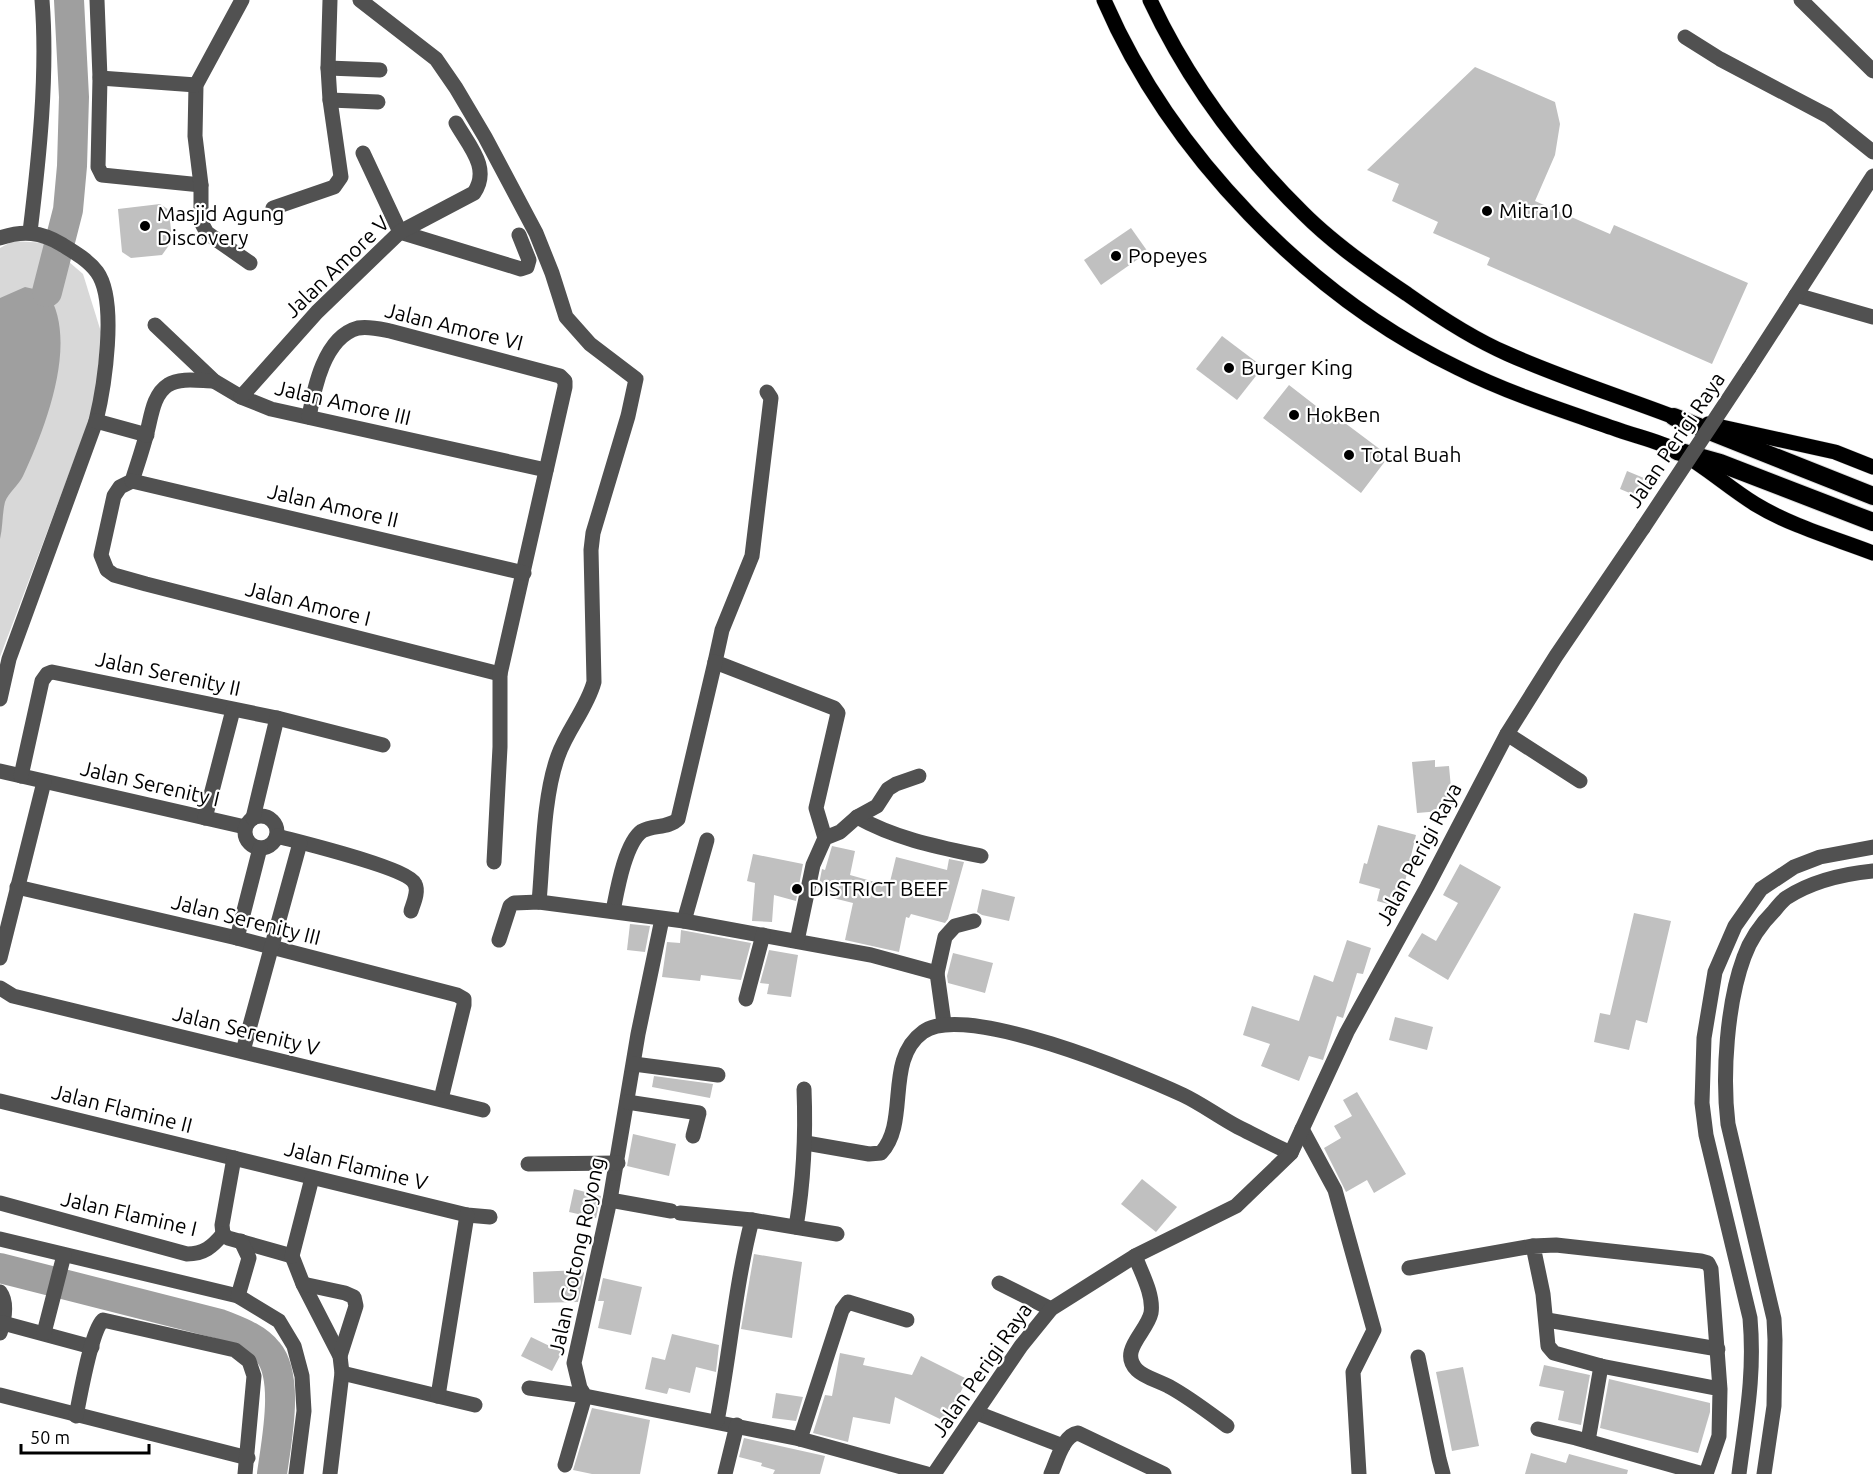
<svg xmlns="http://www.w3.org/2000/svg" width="1873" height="1474" font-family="Ubuntu,sans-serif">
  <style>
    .green { fill: #d8d8d8 }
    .water { fill: #9f9f9f }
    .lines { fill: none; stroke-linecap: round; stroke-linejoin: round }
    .river { stroke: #9f9f9f; stroke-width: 30 }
    .building { fill: #c0c0c0 }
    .major-casing { stroke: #dbdbdb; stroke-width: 16 }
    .highway-casing { stroke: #dbdbdb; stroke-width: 20 }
    .minor { stroke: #515151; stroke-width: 15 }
    .major { stroke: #000; stroke-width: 15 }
    .highway { stroke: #000; stroke-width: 18 }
    .minor-bridge { stroke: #515151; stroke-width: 15 }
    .poi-dot { fill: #000; stroke: #fff; stroke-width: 2 }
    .labels { text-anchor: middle; stroke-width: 4.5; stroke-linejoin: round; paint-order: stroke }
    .poi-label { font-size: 21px; fill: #000; stroke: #fff; text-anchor: start }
    .street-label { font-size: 21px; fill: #000; stroke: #fff }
  </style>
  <rect width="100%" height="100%" fill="#fff"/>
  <!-- green -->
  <path class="green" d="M 13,241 L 47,243 L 83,274 L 101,332 L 96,402 L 0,657 L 0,248 Z"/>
  <!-- water -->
  <path class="water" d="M 25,287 L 47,292 C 80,340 45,429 23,476 C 19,485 8,493 5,502 C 2,514 3,527 0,539 L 0,298 Z"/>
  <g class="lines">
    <!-- river -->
    <g class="river">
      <path d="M 47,292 L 68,210 L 72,166 L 74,97 L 69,0"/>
      <path d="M 0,1268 L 220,1324 C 237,1331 256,1337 268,1352 C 290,1378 276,1443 272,1474"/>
    </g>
  </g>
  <!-- building -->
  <g class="building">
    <path d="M 1475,67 L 1555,102 L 1560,124 L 1555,155 L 1535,201 L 1610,234 L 1614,225 L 1748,283 L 1712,364 L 1487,265 L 1490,258 L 1433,233 L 1438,222 L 1392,201 L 1399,184 L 1367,170 Z"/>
    <path d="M 160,204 L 169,210 L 172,241 L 162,255 L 131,258 L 122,252 L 118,209 Z"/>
    <path d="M 1131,228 L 1148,252 L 1101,285 L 1084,260 Z"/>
    <path d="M 1222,336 L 1263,367 L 1237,400 L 1196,369 Z"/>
    <path d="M 1289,385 L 1334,420 L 1337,417 L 1389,456 L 1361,493 L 1263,418 Z"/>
    <path d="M 1627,471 L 1651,481 L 1644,499 L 1620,489 Z"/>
    <path d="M 1435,760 L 1435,767 L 1449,766 L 1453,810 L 1417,813 L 1412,762 Z"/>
    <path d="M 1378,825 L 1416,835 L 1399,907 L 1377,901 L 1380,889 L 1359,883 L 1364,863 L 1367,864 Z"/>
    <path d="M 832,846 L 855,851 L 850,875 L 889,886 L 896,857 L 947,870 L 949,859 L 964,862 L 948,919 L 945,923 L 911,914 L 909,918 L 906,917 L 899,952 L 845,940 L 853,903 L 817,894 L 822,869 L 825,870 Z"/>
    <path d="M 753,854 L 803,864 L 796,901 L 774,895 L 772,922 L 752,921 L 755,883 L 747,881 Z"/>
    <path d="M 1460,864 L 1501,887 L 1448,980 L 1408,956 L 1422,933 L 1436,941 L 1458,903 L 1443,895 Z"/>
    <path d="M 982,889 L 1015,897 L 1009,921 L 982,915 L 977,912 Z"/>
    <path d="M 1634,913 L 1671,921 L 1647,1023 L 1636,1020 L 1629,1050 L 1594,1042 L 1600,1013 L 1610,1015 Z"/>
    <path d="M 630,924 L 650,926 L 645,952 L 627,950 Z"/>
    <path d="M 681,930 L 751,943 L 741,980 L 701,975 L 700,981 L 662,977 L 667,942 L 680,943 Z"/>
    <path d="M 1347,940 L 1371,948 L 1363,974 L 1357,973 L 1343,1018 L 1337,1016 L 1323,1060 L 1309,1056 L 1299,1081 L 1261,1066 L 1270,1044 L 1243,1035 L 1252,1006 L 1299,1021 L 1314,975 L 1333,982 Z"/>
    <path d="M 769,950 L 798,955 L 791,997 L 767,994 L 769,984 L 760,983 Z"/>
    <path d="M 953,953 L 993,963 L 985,993 L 948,983 L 947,976 Z"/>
    <path d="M 1395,1017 L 1433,1027 L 1427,1050 L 1389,1040 Z"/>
    <path d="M 654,1076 L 713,1084 L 710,1098 L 652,1087 Z"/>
    <path d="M 1357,1092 L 1406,1174 L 1374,1193 L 1367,1180 L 1346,1192 L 1324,1148 L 1341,1138 L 1334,1126 L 1352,1116 L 1343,1100 Z"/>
    <path d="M 633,1134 L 676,1144 L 669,1176 L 627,1166 Z"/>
    <path d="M 1142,1179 L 1177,1207 L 1156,1232 L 1121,1204 Z"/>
    <path d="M 574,1189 L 601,1196 L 596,1218 L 569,1212 Z"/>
    <path d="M 754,1254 L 802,1262 L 792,1338 L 741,1329 Z"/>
    <path d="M 582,1270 L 584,1273 L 578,1302 L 534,1303 L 533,1272 Z"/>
    <path d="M 603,1278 L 642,1287 L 631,1335 L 598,1328 L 604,1301 L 598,1301 Z"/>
    <path d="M 672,1334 L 719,1345 L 716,1372 L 696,1367 L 690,1393 L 669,1388 L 667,1394 L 645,1389 L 652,1357 L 665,1360 Z"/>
    <path d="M 531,1337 L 562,1352 L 552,1371 L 521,1356 Z"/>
    <path d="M 840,1353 L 865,1358 L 863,1365 L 912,1375 L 921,1356 L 967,1379 L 946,1422 L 895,1397 L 890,1424 L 853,1417 L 848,1442 L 813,1433 L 825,1395 L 832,1396 Z"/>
    <path d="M 1544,1365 L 1590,1375 L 1581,1425 L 1558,1420 L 1564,1391 L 1539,1386 Z"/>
    <path d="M 1463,1367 L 1479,1446 L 1452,1451 L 1436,1372 Z"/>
    <path d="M 1609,1379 L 1710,1403 L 1710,1412 L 1698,1453 L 1600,1428 Z"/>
    <path d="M 776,1393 L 803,1397 L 796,1421 L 772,1418 Z"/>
    <path d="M 592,1408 L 650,1420 L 640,1474 L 592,1474 L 573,1470 Z"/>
    <path d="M 744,1438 L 825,1456 L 820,1474 L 773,1474 L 775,1470 L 761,1466 L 762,1463 L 739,1457 Z"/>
    <path d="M 1531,1453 L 1566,1463 L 1569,1454 L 1628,1470 L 1627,1474 L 1525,1474 Z"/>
  </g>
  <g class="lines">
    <defs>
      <g id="major">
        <path d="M 1104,0 C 1170,153 1308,296 1458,368 C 1508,393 1561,410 1613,428 C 1634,436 1659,441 1678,451 C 1705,466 1729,488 1755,504 C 1791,526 1834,538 1873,553"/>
        <path d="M 1150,0 C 1187,79 1241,152 1303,213 C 1334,244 1371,270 1407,294 C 1438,316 1473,339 1508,354 C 1562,378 1619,396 1674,417 L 1685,420"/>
        <path d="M 1708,424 L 1835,452 L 1873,467"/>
      </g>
      <g id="highway">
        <path d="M 1674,417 L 1873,496"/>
        <path d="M 1677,451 L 1720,463 L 1873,522"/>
      </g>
    </defs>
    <!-- major casing -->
    <use href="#major" class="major-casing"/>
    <!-- highway casing -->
    <use href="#highway" class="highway-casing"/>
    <!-- minor -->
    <g class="minor">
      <path d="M 97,0 L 100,78 L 98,167 L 102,175 L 201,185"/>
      <path d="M 242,0 L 196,85 L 195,136 L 201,185 L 201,222 L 207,233 L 250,263"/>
      <path d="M 360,0 L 436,59 L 456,88 L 485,137 L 536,233 L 552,273 L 566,317 L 590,344 L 636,379 L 628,416 L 593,533 L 591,550 L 594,682 C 587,708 567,730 558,756 C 543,797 543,858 539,902"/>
      <path d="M 1801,0 L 1873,71"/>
      <path d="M 1685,37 L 1720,59 L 1828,116 L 1873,152"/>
      <path d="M 328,68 L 380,70"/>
      <path d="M 100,78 L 196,85"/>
      <path d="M 330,100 L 378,102"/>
      <path d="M 363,153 L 400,232 L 521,269 L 527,267 L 529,260 L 519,235"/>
      <path d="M 273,208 L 334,187 L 341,177 L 330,100 L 328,68 L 330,0"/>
      <path d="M 30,232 C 39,158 48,74 42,0"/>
      <path d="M 0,238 C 23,230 41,232 61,244 C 74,252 88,260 97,272 C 118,301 104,388 96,421 L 9,659 L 0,699"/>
      <path d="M 1796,295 L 1873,317"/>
      <path d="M 155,325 L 214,381 L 241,397 L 271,409 L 546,470"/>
      <path d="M 1749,368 L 1873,176"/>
      <path d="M 214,381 C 201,381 180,377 168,385 C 152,395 151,420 146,436 C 142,451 137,466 132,481 L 120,487 L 114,496 L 101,555 L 107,570 L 114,575 L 146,584 L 500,674"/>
      <path d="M 767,392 L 771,398 L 752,556 L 722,630 L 715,662 L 834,708 L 838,713 L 816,808 L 825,838"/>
      <path d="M 241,397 L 317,312 L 400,232 L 474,193 C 491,168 469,146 456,123"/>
      <path d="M 309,417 C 314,389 324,337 358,328 C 369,326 380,329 390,331 L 560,376 L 565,381 L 565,387 L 500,674 L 500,747 L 494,862"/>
      <path d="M 96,421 L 147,435"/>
      <path d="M 132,481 L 524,573"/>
      <path d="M 1507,734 L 1580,781"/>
      <path d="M 0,771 L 245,827"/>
      <path d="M 21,776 L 42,681 L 47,674 L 52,672 L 277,718 L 383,745"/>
      <circle cx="261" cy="832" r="16"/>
      <path d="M 857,817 C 896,839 938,847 981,856"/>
      <path d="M 205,818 L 233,710"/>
      <path d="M 253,818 L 277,718"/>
      <path d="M 277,836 C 299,842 408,868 415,884 C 419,892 413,904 411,911"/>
      <path d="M 17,887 L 237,938 L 457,995 L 464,999 L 464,1005 L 441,1099"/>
      <path d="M 613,911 C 617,891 625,843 642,831 C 653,825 669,828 678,819 L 715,662"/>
      <path d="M 662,919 L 638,1034 L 610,1200 L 574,1363 L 580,1388 L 585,1396 L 800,1439 L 927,1474"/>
      <path d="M 684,921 L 707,840"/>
      <path d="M 237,938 L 260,848"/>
      <path d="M 499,940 L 510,906 L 514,903 L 539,902 L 684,921 L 871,955 L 937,973 L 945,937 L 955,926 L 974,921"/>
      <path d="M 797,941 L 813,865 L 825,838 L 840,832 L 857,817 L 877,806 L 888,789 L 896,784 L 919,776"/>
      <path d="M 0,958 L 44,782"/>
      <path d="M 937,973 L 944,1023"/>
      <path d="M 0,988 L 13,996 L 483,1110"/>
      <path d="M 746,999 L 763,935"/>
      <path d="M 243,1051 L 300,843"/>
      <path d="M 634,1064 L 718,1075"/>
      <path d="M 0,1101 L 467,1215 L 490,1217"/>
      <path d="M 627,1102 L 699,1113 L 693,1136"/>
      <path d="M 1302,1129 L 1335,1190 L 1374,1330 L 1353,1372 L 1359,1474"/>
      <path d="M 806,1143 L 869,1154 L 881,1153 C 910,1122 884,1060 923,1032 C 964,1001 1138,1074 1183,1095 C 1202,1104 1219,1117 1238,1127 C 1256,1136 1273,1145 1291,1153"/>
      <path d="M 528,1164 L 618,1163"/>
      <path d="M 610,1200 L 671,1211"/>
      <path d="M 0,1203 L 187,1254 C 204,1254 212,1247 223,1234"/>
      <path d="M 680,1213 L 752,1220"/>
      <path d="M 796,1227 C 804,1179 806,1138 804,1089"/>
      <path d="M 223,1234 L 222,1225 L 234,1158"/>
      <path d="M 223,1234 L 228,1238 L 292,1256"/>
      <path d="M 0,1239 L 238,1296 L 279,1321 L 294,1346 L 302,1376 L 304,1411 L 296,1474"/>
      <path d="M 292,1256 L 303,1284 L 340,1356 L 342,1373 L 330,1474"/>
      <path d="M 292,1256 L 312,1178"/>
      <path d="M 1135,1256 C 1141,1272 1154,1295 1151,1313 C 1147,1332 1118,1351 1137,1370 C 1145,1378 1160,1381 1170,1387 C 1190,1398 1208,1412 1227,1426"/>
      <path d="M 1409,1268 L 1533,1246"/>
      <path d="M 999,1283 L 1051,1309"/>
      <path d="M 303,1284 L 345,1293 L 354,1297 L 356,1306 L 340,1356"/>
      <path d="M 0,1292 C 8,1303 4,1321 0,1333"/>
      <path d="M 238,1296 L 249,1258 L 241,1241"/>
      <path d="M 1547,1320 L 1718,1349"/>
      <path d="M 3,1323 L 92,1347"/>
      <path d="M 44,1333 L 64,1255"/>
      <path d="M 1418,1357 L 1439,1459 L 1443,1474"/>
      <path d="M 342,1373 L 475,1405"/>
      <path d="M 529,1388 L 585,1396 L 565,1465"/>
      <path d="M 0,1395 L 248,1458"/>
      <path d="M 438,1396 L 467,1215"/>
      <path d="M 977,1413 L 1063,1446"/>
      <path d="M 76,1416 C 80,1397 91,1331 103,1320 L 235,1350 L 249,1361 L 254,1376 L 245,1474"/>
      <path d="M 717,1421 C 730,1354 735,1286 752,1220 L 837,1234"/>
      <path d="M 1538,1429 L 1576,1438 L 1703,1474"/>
      <path d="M 800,1439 L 842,1310 L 848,1302 L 907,1320"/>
      <path d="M 1588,1441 L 1601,1366"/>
      <path d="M 725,1474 L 737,1425"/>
      <path d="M 934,1474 L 1021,1346 L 1051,1309 L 1135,1256 L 1236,1206 L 1291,1153 L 1347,1032 L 1427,887 L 1507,734 L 1556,656 L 1643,528"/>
      <path d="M 1051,1474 C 1057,1461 1063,1435 1078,1433 L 1164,1474"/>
      <path d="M 1706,1474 L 1719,1436 L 1720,1389 L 1711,1269 L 1708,1263 L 1701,1261 L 1556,1245 L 1533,1246 L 1543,1294 L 1548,1346 L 1554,1353 L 1601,1366 L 1720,1389"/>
      <path d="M 1739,1474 C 1746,1419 1755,1375 1750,1318 L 1706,1135 L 1702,1103 L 1704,1038 L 1715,972 L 1735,926 L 1761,889 L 1794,867 L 1820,857 L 1873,847"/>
      <path d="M 1764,1474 L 1774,1406 L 1775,1340 L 1774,1319 L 1728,1124 C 1722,1075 1727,1003 1744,957 C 1750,940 1762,923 1774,911 C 1778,906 1782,901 1786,898 C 1812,881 1843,874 1873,871"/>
    </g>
    <!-- major -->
    <use href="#major" class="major"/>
    <!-- highway -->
    <use href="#highway" class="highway"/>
    <!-- minor-bridge -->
    <path class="minor-bridge" d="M 1643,528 L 1749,368"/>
  </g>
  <!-- markers -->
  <g class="poi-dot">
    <circle cx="1487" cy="211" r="6"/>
    <circle cx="145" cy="226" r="6"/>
    <circle cx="1116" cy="256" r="6"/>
    <circle cx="1229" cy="368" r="6"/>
    <circle cx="1294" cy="415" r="6"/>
    <circle cx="1349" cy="455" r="6"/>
    <circle cx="797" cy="889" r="6"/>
  </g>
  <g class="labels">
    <!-- poi labels -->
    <g class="poi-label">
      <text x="1499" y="218">Mitra10</text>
      <text x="157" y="221">Masjid Agung<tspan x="157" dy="24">Discovery</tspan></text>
      <text x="1128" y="263">Popeyes</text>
      <text x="1241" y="375">Burger King</text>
      <text x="1306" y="422">HokBen</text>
      <text x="1361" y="462">Total Buah</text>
      <text x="809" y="896">DISTRICT BEEF</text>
    </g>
    <!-- street labels -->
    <g class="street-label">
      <text transform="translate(337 267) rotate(-44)" y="7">Jalan Amore V</text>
      <text transform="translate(454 327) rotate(14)" y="7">Jalan Amore VI</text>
      <text transform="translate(343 403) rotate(13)" y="7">Jalan Amore III</text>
      <text transform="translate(1676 440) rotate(-56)" y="7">Jalan Perigi Raya</text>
      <text transform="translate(333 506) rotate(13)" y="7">Jalan Amore II</text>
      <text transform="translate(308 604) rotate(14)" y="7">Jalan Amore I</text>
      <text transform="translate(168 674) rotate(12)" y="7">Jalan Serenity II</text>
      <text transform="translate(150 784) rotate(13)" y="7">Jalan Serenity I</text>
      <text transform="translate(1419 854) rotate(-62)" y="7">Jalan Perigi Raya</text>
      <text transform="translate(246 920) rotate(14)" y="7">Jalan Serenity III</text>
      <text transform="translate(246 1031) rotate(14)" y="7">Jalan Serenity V</text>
      <text transform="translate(122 1109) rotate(14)" y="7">Jalan Flamine II</text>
      <text transform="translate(356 1166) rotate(14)" y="7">Jalan Flamine V</text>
      <text transform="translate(129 1214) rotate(13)" y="7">Jalan Flamine I</text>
      <text transform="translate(577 1256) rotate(-78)" y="7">Jalan Gotong Royong</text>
      <text transform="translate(982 1370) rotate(-55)" y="7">Jalan Perigi Raya</text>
    </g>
  </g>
  <!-- scale -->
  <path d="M21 1444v9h128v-9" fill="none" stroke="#000000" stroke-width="3"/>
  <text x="30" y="1444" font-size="18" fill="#000000" stroke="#ffffff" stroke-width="4.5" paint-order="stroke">50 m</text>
</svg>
